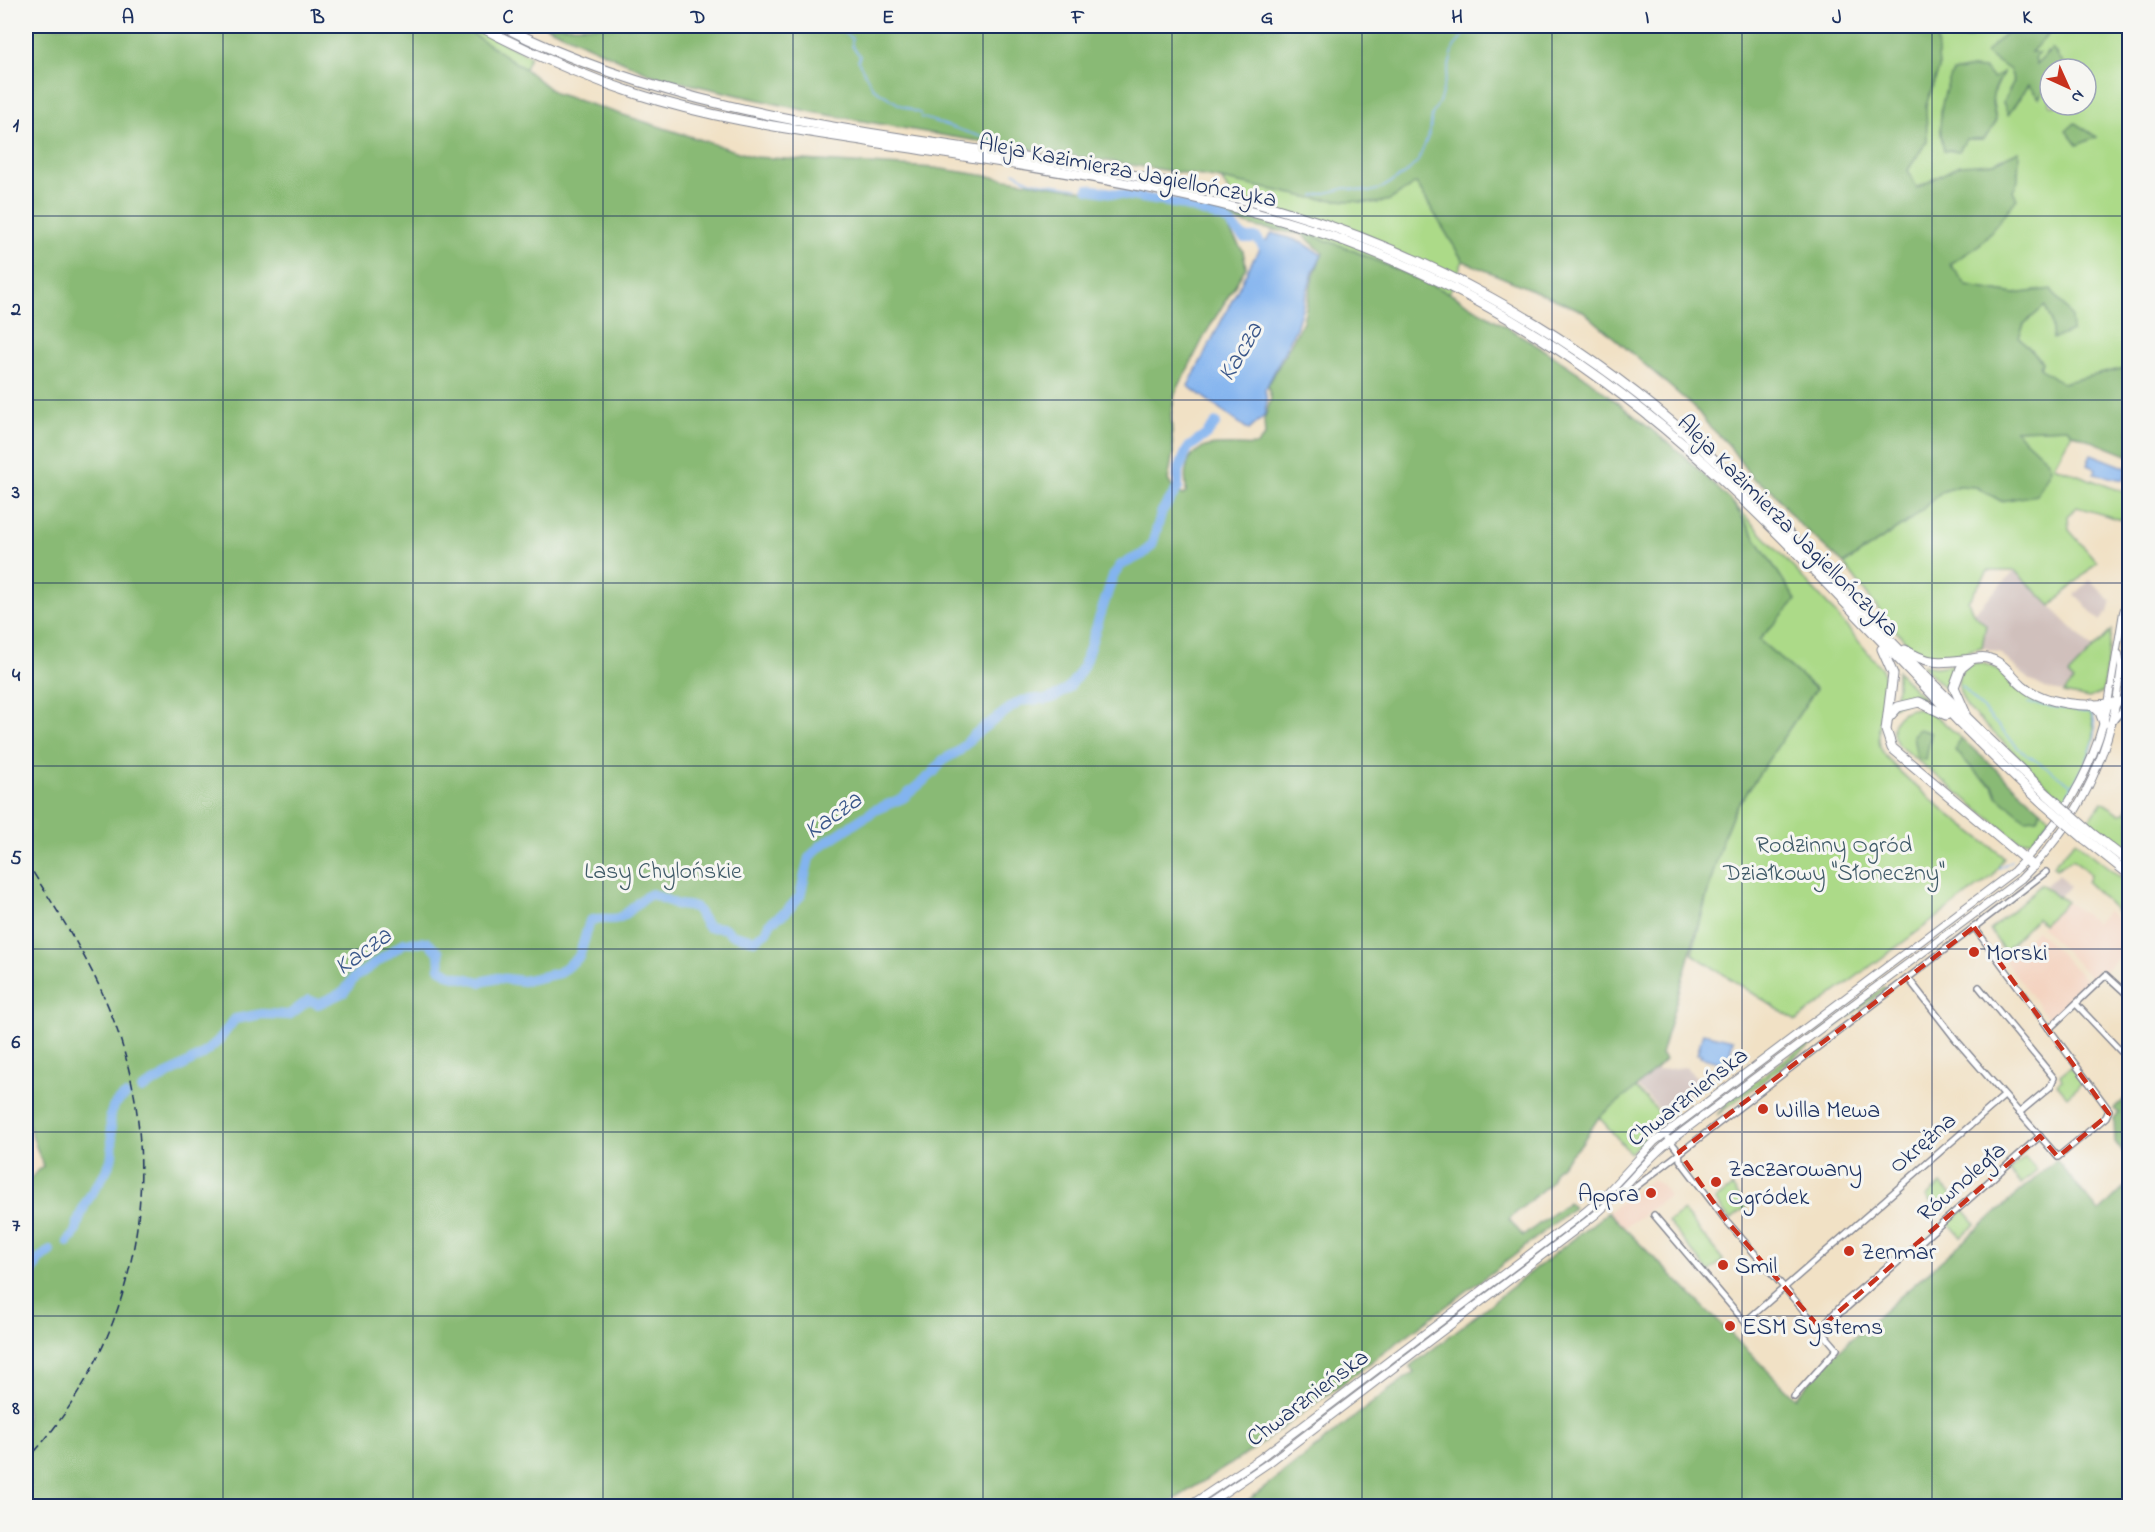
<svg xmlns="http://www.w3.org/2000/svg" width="2155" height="1532" font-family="'Indie Flower',sans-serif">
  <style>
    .built { fill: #f4d3c0 }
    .industrial { fill: #d0c0bc }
    .green { fill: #acda88; stroke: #648473; stroke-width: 1.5; fill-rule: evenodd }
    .forest { fill: #89ba74; stroke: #527469; stroke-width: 1.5; fill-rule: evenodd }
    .water { fill: #83b4ef; stroke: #4f72a6; stroke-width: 1.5 }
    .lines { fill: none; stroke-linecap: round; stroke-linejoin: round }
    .stream { stroke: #83b4ef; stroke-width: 1.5 }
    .river { stroke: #83b4ef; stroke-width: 10 }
    .minor-casing { stroke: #868892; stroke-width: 8 }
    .tertiary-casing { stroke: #868892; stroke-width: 8 }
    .secondary-casing { stroke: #868892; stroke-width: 9 }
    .motorway-casing { stroke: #868892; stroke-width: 11 }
    .minor { stroke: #fff; stroke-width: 5 }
    .tertiary { stroke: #fff; stroke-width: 6 }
    .secondary { stroke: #fff; stroke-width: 7 }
    .motorway { stroke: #fff; stroke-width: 9 }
    .rail { stroke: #1b2f5e; stroke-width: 1.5; stroke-dasharray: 9 4.5; stroke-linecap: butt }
    .motorway-bridge-casing { stroke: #868892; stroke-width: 11; stroke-linecap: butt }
    .motorway-bridge { stroke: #fff; stroke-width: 9 }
    .marked { fill: none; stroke: #c8321e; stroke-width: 4.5; stroke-dasharray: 12 8; stroke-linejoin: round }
    .grid { fill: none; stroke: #1b2f5e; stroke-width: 1.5; stroke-opacity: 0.55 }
    .poi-dot { fill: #c8321e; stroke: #f6f6f2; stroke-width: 2 }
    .labels { text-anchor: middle; stroke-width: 6; stroke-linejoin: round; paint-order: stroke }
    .street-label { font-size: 24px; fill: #1b2f5e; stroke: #f6f6f2 }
    .park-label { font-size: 24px; fill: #3f5a68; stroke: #f6f6f2 }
    .poi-label { font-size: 24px; fill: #1b2f5e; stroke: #f6f6f2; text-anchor: start }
    .water-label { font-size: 26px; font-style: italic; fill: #3a578a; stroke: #f6f6f2 }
    .neatline { fill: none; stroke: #1b2f5e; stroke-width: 2 }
    .grid-label { font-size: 20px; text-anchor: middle; font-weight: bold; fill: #1b2f5e }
  </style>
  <rect width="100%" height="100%" fill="#f6f6f2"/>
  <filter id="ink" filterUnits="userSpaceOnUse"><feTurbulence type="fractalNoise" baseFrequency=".0167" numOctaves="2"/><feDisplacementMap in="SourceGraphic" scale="12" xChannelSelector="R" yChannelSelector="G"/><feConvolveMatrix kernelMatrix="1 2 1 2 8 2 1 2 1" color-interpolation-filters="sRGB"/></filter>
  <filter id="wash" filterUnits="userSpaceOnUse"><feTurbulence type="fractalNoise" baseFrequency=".008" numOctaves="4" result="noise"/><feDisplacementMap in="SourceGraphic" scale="24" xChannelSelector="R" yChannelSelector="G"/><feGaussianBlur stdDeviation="1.35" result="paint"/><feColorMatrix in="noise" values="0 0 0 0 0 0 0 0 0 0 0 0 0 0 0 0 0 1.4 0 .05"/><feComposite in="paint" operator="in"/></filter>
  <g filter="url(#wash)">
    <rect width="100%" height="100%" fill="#f1e1c5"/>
    <!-- built -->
    <g class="built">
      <path d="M 2067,902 L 2096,923 L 2108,911 L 2119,921 L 2129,910 L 2129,947 L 2094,981 L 2041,926 Z"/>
      <path d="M 2037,930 L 2090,984 L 2050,1021 L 2005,961 Z"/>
      <path d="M 1652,1179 L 1662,1185 L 1669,1196 L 1624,1228 L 1608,1212 Z"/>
    </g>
    <!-- industrial -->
    <g class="industrial">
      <path d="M 2015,571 L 2093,649 L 2067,675 L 2073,681 L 2062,692 L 2047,689 L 2028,679 L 2000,653 L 1982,647 L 1986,625 L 1973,613 Z"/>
      <path d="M 2090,580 L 2111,601 L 2108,612 L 2100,621 L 2075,595 Z"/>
      <path d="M 2059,874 L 2070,887 L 2057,898 L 2046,885 Z"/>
      <path d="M 1685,1067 L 1707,1086 L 1662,1112 L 1637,1086 L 1653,1071 Z"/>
    </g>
    <!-- green -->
    <g class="green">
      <path d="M 461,26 L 469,26 L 530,56 L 525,69 Z"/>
      <path d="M 1947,26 L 1956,26 L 1969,38 L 1984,26 L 2013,26 L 1986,53 L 2010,70 L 2014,82 L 2003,102 L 2008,115 L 2029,85 L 2050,83 L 2050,105 L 2086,105 L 2086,69 L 2061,69 L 2057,53 L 2047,52 L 2043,60 L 2037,64 L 2030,52 L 2048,35 L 2047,26 L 2129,26 L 2129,367 L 2062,383 L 2040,368 L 2042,362 L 2019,337 L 2024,324 L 2045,306 L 2051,320 L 2053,339 L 2051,290 L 2014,294 L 1966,286 L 1950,264 L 1980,245 L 1993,163 L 1960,166 L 1917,188 L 1908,170 L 1927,141 L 1926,105 L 1939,69 L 1936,37 ZM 2003,73 L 1992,97 L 1996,120 L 1983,139 L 1966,139 Z"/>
      <path d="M 1221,179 L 1312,198 L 1377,203 L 1416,183 L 1463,261 L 1449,293 L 1345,247 L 1243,215 Z"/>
      <path d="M 2067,428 L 2072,433 L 2054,466 L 2129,494 L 2129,522 L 2077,507 L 2068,516 L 2069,530 L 2097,562 L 2051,606 L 2015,571 L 1988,571 L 1968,601 L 1973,613 L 1986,625 L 1982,647 C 1965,651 1945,660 1927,657 C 1907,653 1859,583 1844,564 L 1912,519 L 1941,492 L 1959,486 L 1976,487 L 2001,501 L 2049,462 L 2014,430 Z"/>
      <path d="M 1732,502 L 1828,605 L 1882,669 C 1890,694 1875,719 1880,746 C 1884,767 1983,840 2004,857 L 1993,876 L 1796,1021 L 1692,954 L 1720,846 L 1734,811 L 1816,689 L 1759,640 L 1796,600 Z"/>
      <path d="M 2111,631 L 2103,692 L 2089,698 L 2063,693 L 2074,681 L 2068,675 Z"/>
      <path d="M 2127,638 L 2129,642 L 2129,691 L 2121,696 Z"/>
      <path d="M 1963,663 L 1953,674 L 1951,695 L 1922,665 L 1936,667 Z"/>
      <path d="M 1975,663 C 2001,662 2011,689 2033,699 C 2051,707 2071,708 2089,711 C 2105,739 2080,777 2065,802 L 1967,707 C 1958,691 1950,671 1975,663 Z"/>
      <path d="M 1897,671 L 1924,699 L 1917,698 L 1892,707 L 1897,688 Z"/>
      <path d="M 1917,708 C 1935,712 1947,726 1961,738 L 1957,743 C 1967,760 1976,775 1993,785 L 1997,796 L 2036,818 L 2041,810 L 2050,818 L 2032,840 L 2020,841 L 2013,837 L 1898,745 C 1886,725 1896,711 1917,708 Z"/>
      <path d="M 2129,796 L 2129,850 L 2089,820 L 2102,802 L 2119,813 L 2126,812 Z"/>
      <path d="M 2075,841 L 2129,884 L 2129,906 L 2120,914 L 2087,882 L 2090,874 L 2073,859 L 2056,869 L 2053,866 Z"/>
      <path d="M 2042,884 L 2057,897 L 2059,896 L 2067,902 L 2043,924 L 2037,918 L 2004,951 L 1990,930 Z"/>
      <path d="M 1884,987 L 1886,989 L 1874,998 L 1717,1115 L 1730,1100 Z"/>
      <path d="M 2071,1066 L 2084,1081 L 2067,1096 L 2057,1084 L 2062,1080 L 2060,1075 Z"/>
      <path d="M 1636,1088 L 1666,1120 L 1630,1153 L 1599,1117 Z"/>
      <path d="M 2025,1157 L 2037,1171 L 2021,1184 L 2009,1171 Z"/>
      <path d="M 1941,1184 L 1956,1200 L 1941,1213 L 1926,1197 Z"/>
      <path d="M 1732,1187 L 1747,1207 L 1730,1220 L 1715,1200 Z"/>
      <path d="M 1964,1210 L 1976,1224 L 1961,1237 L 1949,1223 Z"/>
      <path d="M 1683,1211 L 1723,1260 L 1709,1272 L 1668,1222 Z"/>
    </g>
    <!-- forest -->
    <g class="forest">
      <path d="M 26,26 L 461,26 L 525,69 L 555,93 L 754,157 L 935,168 L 1243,215 L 1302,232 L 1345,247 L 1449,293 L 1527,339 L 1588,379 L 1682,454 L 1732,502 L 1796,600 L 1759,640 L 1816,689 L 1734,811 L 1724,835 L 1661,1054 L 1665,1060 L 1636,1088 L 1599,1117 L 1581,1144 L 1555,1171 L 1550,1183 L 1509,1219 L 1523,1236 L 1568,1202 L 1573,1208 L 1511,1258 L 1250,1452 L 1164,1506 L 26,1506 L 26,1183 L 43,1166 L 26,1118 ZM 1225,218 L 1260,228 L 1302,234 L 1323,253 L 1313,277 L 1303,321 L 1268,386 L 1271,399 L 1264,420 L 1265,436 L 1257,445 C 1234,448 1193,434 1186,470 C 1184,477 1187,485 1186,493 L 1183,495 L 1172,487 L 1168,480 L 1173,453 L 1171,414 L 1175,394 L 1206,333 L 1246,267 L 1243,251 L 1223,221 Z"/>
      <path d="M 545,26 L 1947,26 L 1937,37 L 1939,69 L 1926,105 L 1927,141 L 1908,170 L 1917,188 L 1960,165 L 1993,163 L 2019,151 L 2018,181 L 2013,190 L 2017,199 L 1980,245 L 1950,264 L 1967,286 L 2014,294 L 2051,289 L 2071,316 L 2072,331 L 2053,339 L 2051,320 L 2045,306 L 2024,324 L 2019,337 L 2042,362 L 2040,368 L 2062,383 L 2129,367 L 2129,456 L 2072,433 L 2067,428 L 2015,430 L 2049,462 L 2051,469 L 2037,495 L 2001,501 L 1976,487 L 1959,486 L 1941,492 L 1912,519 L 1844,564 L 1795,520 L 1772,490 L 1752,478 L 1728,444 L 1708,425 L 1696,409 L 1583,311 L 1463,261 L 1416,183 L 1390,200 L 1377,203 L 1312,198 L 1221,179 L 953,137 L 812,112 L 655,76 Z"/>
      <path d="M 1955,26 L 1984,26 L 1969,38 L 1961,38 Z"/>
      <path d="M 2013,26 L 2047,26 L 2048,35 L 2031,52 L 2039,53 L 2035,58 L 2037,64 L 2052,49 L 2064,63 L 2061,69 L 2050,69 L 2050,83 L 2039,98 L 2028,85 L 2008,115 L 2003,102 L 2014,82 L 2010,70 L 1985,53 Z"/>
      <path d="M 1971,68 L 1985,69 L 1993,79 L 2003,72 C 2000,80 1995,87 1993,95 C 1988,117 2007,116 1983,139 L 1966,139 L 1959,151 L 1944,151 C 1937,124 1940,98 1953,72 Z"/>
      <path d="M 2075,123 L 2097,137 L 2077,145 L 2066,131 Z"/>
      <path d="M 1919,729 L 1931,733 L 1926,760 L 1917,759 L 1913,735 Z"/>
      <path d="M 1961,738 L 2041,810 L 2037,818 L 2025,819 L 1997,796 L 1993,785 L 1981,778 L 1955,750 Z"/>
      <path d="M 2129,1095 L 2129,1161 L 2115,1142 L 2114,1118 L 2119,1113 L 2114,1109 Z"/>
      <path d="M 2056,1160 L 2099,1212 L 2129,1182 L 2129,1506 L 1240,1506 C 1299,1464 1354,1414 1414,1372 L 1410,1367 L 1608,1212 L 1795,1398 L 1836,1353 Z"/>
    </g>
    <!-- water -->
    <g class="water">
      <path d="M 1272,233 L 1302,242 L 1322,255 L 1313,272 L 1296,328 L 1265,390 L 1267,402 L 1264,416 L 1249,430 L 1188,386 L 1254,258 Z"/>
      <path d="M 2091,454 L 2127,468 L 2124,480 L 2094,474 L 2096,469 L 2087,465 Z"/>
      <path d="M 1703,1033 L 1733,1040 L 1727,1064 L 1700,1057 L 1701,1054 L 1697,1054 Z"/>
    </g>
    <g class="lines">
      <!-- stream -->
      <g class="stream">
        <path d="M 841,26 L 840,31 L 852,38 L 852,46 L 860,56 L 858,61 L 873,88 L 900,105 L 921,114"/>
        <path d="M 921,117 L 1003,144"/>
        <path d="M 1014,172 L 1030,181 L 1077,188"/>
        <path d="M 1314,196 L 1346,188 L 1369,192 L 1380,189 L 1405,174 L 1418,161 L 1430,132 L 1432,115 L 1440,100 L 1454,47 L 1471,26"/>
        <path d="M 1962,686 L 2020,750 L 2072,785"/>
        <path d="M 2028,703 L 2091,713 C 2101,730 2092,746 2086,762"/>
        <path d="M 2067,795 L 2084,766"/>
        <path d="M 2030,845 L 2052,818"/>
        <path d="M 1999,868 L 2011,861"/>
      </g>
      <!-- river -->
      <g class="river">
        <path d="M 1088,189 L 1179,204 L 1225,219 L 1244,238 L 1257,238 L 1264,248 L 1272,253"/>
        <path d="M 1045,700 C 1065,695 1074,683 1084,665 L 1113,576 L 1121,565 L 1143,554 L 1152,545 L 1162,511 L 1178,488 L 1178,471 L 1188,448 L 1206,435 L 1216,423"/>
        <path d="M 142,1089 L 202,1055 L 218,1041 L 235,1019 L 262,1014 L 289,1015 L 309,1000 L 318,1004 L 344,992 L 354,978 L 404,943 L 427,942 L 439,952 L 440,968 L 451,975 L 480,982 L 498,978 L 523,981 L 559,973 L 579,957 L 590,921 C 599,916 609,921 618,918 C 632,913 637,899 652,894 L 678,905 L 695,907 L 708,927 L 724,928 L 731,934 L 754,940 L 766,932 L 771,922 L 786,912 L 800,896 L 809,858 L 819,847 L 875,810 L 903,798 L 933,773 L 943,760 L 959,751 L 975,734 L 1013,706 L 1021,701 L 1039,699"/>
        <path d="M 68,1242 C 78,1233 77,1221 83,1209 C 90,1192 105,1178 111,1160 C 118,1137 98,1111 125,1096"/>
        <path d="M 26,1284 L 39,1259 L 50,1251"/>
      </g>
    </g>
  </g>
  <g filter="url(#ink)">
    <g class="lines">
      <defs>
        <g id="minor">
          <path d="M 2116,703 L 2130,695"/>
          <path d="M 2112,723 L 2130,700"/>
          <path d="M 1908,978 L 1957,1041 L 2058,1157 L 2106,1117 L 2109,1110 L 1974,927"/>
          <path d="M 1979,987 L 2054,1078 L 2050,1087 L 2019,1113"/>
          <path d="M 2076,1004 L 2130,1061"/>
          <path d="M 2049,1029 L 2106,975 L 2130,997"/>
          <path d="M 1668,1138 L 1679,1152 L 1680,1160 L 1725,1219 L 1837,1349 L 1794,1397"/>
          <path d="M 1629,1192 L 2046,872"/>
          <path d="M 1654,1215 L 1745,1322 L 2004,1096"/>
          <path d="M 1830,1318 L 1844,1310 L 2040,1136"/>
          <path d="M 1820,1328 L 1845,1302 L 1901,1255"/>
        </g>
        <g id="tertiary">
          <path d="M 2116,703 L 2121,667 L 2119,654"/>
          <path d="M 2108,704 L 2123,612 L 2130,590"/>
        </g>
        <g id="secondary">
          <path d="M 1189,1506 L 1259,1459 L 1580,1216 L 1603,1197 L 1654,1142 L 2014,871 C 2061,824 2094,770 2108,704"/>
          <path d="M 1205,1506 L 1270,1462 L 1594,1216 C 1622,1193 1642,1163 1670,1141 L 2021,879 C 2072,828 2102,773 2116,703"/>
        </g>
        <g id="motorway">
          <path d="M 479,26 C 530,53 582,76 637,94 C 711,118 790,129 867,141 C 1027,167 1192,186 1345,241 C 1470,287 1585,359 1685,446 C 1812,557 1919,690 2044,804"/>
          <path d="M 502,26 C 745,150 1027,134 1284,211 C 1427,254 1560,327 1674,424 C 1740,480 1799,544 1858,607 C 1920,672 1983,735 2049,796"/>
          <path d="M 1882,649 L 1893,674 L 1886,730 L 1892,748 L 2033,866"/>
          <path d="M 1905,650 C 1930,666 1944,662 1972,659 C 1978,658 1984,656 1990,659 C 2004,663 2012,676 2022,685 C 2044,705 2089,708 2116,703"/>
          <path d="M 2092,704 L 2100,712 L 2104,723"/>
          <path d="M 1965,712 L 1954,687 L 1961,668 L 1971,660"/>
          <path d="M 1888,718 L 1898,707 L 1919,702 L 1946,715"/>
          <path d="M 2090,832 L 2130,863"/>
          <path d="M 2085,839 L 2130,875"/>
        </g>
      </defs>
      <!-- minor casing -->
      <use href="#minor" class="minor-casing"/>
      <!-- tertiary casing -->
      <use href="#tertiary" class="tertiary-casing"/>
      <!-- secondary casing -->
      <use href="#secondary" class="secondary-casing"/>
      <!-- motorway casing -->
      <use href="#motorway" class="motorway-casing"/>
      <!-- minor -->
      <use href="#minor" class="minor"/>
      <!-- tertiary -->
      <use href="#tertiary" class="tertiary"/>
      <!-- secondary -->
      <use href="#secondary" class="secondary"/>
      <!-- motorway -->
      <use href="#motorway" class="motorway"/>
      <!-- rail -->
      <path class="rail" d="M 26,861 C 57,911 91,961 112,1016 C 171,1168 138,1342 26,1461"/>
      <defs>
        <g id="motorway-bridge">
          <path d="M 2049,796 L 2090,832"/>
          <path d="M 2044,804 L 2085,839"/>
        </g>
      </defs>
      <!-- motorway-bridge casing -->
      <use href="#motorway-bridge" class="motorway-bridge-casing"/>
      <!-- motorway-bridge -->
      <use href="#motorway-bridge" class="motorway-bridge"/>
    </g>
  </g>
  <!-- marked area -->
  <path class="marked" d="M 1974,927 L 2109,1114 L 2058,1157 L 2040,1136 L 1820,1328 L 1725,1219 L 1679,1152 Z"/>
  <!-- grid -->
  <path class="grid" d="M 223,26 L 223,1506M 413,26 L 413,1506M 603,26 L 603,1506M 793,26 L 793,1506M 983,26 L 983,1506M 1172,26 L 1172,1506M 1362,26 L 1362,1506M 1552,26 L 1552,1506M 1742,26 L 1742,1506M 1932,26 L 1932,1506M 26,216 L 2130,216M 26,400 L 2130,400M 26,583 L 2130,583M 26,766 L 2130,766M 26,949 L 2130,949M 26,1132 L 2130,1132M 26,1316 L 2130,1316"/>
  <!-- markers -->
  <g class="poi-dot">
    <circle cx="1974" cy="952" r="6"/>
    <circle cx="1763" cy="1109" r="6"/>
    <circle cx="1716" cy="1182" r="6"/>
    <circle cx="1651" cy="1193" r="6"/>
    <circle cx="1849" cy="1251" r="6"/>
    <circle cx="1723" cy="1265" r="6"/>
    <circle cx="1730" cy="1326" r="6"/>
  </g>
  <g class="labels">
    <!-- street labels -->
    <g class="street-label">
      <text transform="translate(1128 170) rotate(11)" y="8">Aleja Kazimierza Jagiellończyka</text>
      <text transform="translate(1789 525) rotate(45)" y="8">Aleja Kazimierza Jagiellończyka</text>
      <text transform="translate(1687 1096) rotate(-38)" y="8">Chwarznieńska</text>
      <text transform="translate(1922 1142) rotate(-41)" y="8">Okrężna</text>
      <text transform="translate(1961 1181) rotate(-41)" y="8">Równoległa</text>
      <text transform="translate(1307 1397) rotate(-37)" y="8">Chwarznieńska</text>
    </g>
    <!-- park labels -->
    <g class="park-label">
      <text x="1834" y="852">Rodzinny Ogród<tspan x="1834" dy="28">Działkowy "Słoneczny"</tspan></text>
      <text x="663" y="878">Lasy Chylońskie</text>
    </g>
    <!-- poi labels -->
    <g class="poi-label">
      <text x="1986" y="960">Morski</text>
      <text x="1775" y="1117">Willa Mewa</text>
      <text x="1728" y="1176">Zaczarowany<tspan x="1728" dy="28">Ogródek</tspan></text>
      <text x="1639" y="1201" text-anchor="end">Appra</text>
      <text x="1861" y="1259">Zenmar</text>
      <text x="1735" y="1273">Smil</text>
      <text x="1742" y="1334">ESM Systems</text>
    </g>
    <!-- water labels -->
    <g class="water-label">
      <text transform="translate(1239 351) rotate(-59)" y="9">Kacza</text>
      <text transform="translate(832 814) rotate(-35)" y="9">Kacza</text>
      <text transform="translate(362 950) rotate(-36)" y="9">Kacza</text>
    </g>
  </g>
  <!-- margin -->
  <rect width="2155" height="1532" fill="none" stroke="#f6f6f2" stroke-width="66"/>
  <!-- north arrow -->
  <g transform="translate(2068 87) rotate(135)"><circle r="28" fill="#f6f6f2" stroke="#9ea6b7" stroke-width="1.5"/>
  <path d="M0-4.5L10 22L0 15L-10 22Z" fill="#c8321e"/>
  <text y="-9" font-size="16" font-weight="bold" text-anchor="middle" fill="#1b2f5e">N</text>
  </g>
  <rect x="33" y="33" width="2089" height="1466" class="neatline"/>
  <g class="grid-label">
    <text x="128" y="23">A</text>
    <text x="318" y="23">B</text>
    <text x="508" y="23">C</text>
    <text x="698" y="23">D</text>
    <text x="888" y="23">E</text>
    <text x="1078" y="23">F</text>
    <text x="1267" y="23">G</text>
    <text x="1457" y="23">H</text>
    <text x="1647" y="23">I</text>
    <text x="1837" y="23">J</text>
    <text x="2027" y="23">K</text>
    <text x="16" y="131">1</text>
    <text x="16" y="315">2</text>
    <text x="16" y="498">3</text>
    <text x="16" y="681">4</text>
    <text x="16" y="864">5</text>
    <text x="16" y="1048">6</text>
    <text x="16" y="1231">7</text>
    <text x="16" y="1414">8</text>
  </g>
</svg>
